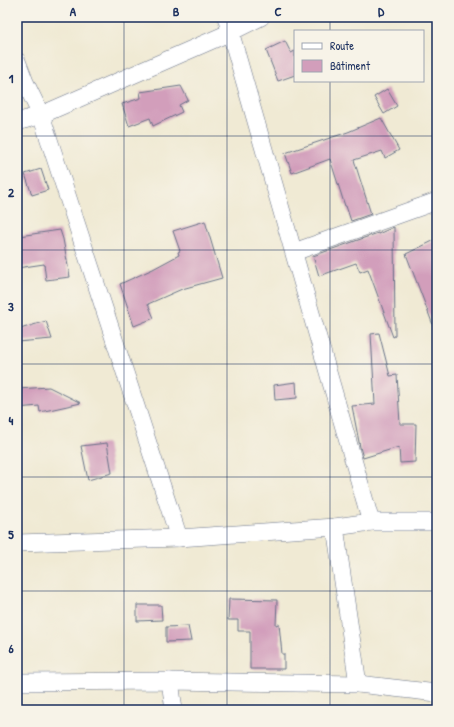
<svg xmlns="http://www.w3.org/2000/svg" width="454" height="727" font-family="'Patrick Hand',sans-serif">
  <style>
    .building { fill: #d29ebb }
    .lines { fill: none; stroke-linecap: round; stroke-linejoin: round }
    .minor-casing { stroke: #667087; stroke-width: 18 }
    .minor { stroke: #fff; stroke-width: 17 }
    .grid { fill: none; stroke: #1b2f5e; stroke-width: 1; stroke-opacity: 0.55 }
    .neatline { fill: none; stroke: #1b2f5e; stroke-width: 1.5 }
    .grid-label { font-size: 13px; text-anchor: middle; font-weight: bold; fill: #1b2f5e }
  </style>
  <rect width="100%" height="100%" fill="#f7f3e8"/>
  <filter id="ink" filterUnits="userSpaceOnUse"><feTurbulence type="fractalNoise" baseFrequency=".025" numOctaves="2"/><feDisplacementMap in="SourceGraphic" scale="8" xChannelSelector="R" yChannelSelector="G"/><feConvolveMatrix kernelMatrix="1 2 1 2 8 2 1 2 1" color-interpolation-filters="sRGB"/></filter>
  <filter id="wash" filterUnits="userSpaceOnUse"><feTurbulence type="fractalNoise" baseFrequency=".012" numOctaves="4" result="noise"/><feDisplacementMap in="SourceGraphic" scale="16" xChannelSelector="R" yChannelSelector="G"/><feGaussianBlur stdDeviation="0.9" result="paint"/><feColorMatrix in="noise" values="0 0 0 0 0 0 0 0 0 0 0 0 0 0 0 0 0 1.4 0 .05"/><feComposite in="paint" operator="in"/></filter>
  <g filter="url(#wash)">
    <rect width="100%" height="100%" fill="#f0ead4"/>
    <g id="blocks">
      <!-- building -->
      <g class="building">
        <path d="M 285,41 L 291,53 L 295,51 L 295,75 L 278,81 L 266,50 Z"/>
        <path d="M 181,86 L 188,100 L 179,105 L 182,112 L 153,126 L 150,118 L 129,126 L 122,104 L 141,98 L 140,92 Z"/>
        <path d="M 387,89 L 397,106 L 384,114 L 374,97 Z"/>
        <path d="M 381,118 L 399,150 L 385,158 L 382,151 L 354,160 L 371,214 L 351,221 L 346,206 L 345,206 L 330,159 L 292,173 L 285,153 L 348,132 Z"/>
        <path d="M 41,169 L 48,190 L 32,195 L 25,174 Z"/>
        <path d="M 205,221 L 222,278 L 182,289 L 148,304 L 154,318 L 134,326 L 120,284 L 153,269 L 179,255 L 178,252 L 180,251 L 173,231 Z"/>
        <path d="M 394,227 L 395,336 L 393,337 L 368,269 L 360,272 L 356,263 L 319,276 L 313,256 L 378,233 L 378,234 Z"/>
        <path d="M 60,230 L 63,239 L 70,277 L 46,280 L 44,264 L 17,268 L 17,246 L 20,246 L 19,236 Z"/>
        <path d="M 437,239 L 437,333 L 436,333 L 406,254 Z"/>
        <path d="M 46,321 L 52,339 L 17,342 L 17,330 Z"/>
        <path d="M 379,333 L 390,376 L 397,375 L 400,424 L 416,424 L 415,462 L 400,463 L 399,447 L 363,458 L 360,447 L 352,406 L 375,404 L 371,334 Z"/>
        <path d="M 296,382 L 297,398 L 275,400 L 274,385 Z"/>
        <path d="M 49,387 L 81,403 L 40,412 L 39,406 L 17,408 L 17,389 Z"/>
        <path d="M 107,443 L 112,473 L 88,480 L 81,446 Z"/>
        <path d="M 229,599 L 277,600 L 276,625 L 279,624 L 282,654 L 284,654 L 284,669 L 250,669 L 250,631 L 238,631 L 238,620 L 228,620 Z"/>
        <path d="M 137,605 L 161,605 L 162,620 L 137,621 Z"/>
        <path d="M 188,626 L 191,641 L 166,642 L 166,627 Z"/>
      </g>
    </g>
  </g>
  <g filter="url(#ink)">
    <use href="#blocks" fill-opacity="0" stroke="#667087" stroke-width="1"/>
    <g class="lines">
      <defs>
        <g id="minor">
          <path d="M 226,17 L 371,522"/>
          <path d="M 17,61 L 25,82 L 41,115 L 179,538"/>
          <path d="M 17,122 L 41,115 L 231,32 L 261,17"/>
          <path d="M 294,252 L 437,201"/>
          <path d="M 335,527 L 358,684"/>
          <path d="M 17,543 L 179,538 L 335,527 L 371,522 L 437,522"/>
          <path d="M 170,681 L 174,710"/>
          <path d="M 17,682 L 170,681 L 358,684 L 437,693"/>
        </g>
      </defs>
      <!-- minor casing -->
      <use href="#minor" class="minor-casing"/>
      <!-- minor -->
      <use href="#minor" class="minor"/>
    </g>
  </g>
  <!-- grid -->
  <path class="grid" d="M 124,17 L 124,710M 227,17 L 227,710M 330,17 L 330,31M 330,81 L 330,710M 17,136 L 437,136M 17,250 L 437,250M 17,364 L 437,364M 17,477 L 437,477M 17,591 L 437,591"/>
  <!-- margin -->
  <rect width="454" height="727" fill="none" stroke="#f7f3e8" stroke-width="44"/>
  <!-- legend -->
  <rect x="294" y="30" width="130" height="52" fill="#f7f3e8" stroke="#9fa5b1"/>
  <rect x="302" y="43" width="20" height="6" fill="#ffffff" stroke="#9fa5b1"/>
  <text x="330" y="50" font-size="12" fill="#1b2f5e">Route</text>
  <rect x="302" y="60" width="20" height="12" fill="#d29ebb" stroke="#9fa5b1"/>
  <text x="330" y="70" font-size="12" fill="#1b2f5e">Bâtiment</text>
  <rect x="22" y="22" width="410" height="683" class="neatline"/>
  <g class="grid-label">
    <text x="73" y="16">A</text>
    <text x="176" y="16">B</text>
    <text x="278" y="16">C</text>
    <text x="381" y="16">D</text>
    <text x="11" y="83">1</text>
    <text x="11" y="197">2</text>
    <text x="11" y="311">3</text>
    <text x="11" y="425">4</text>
    <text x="11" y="539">5</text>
    <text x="11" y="653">6</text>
  </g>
</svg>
